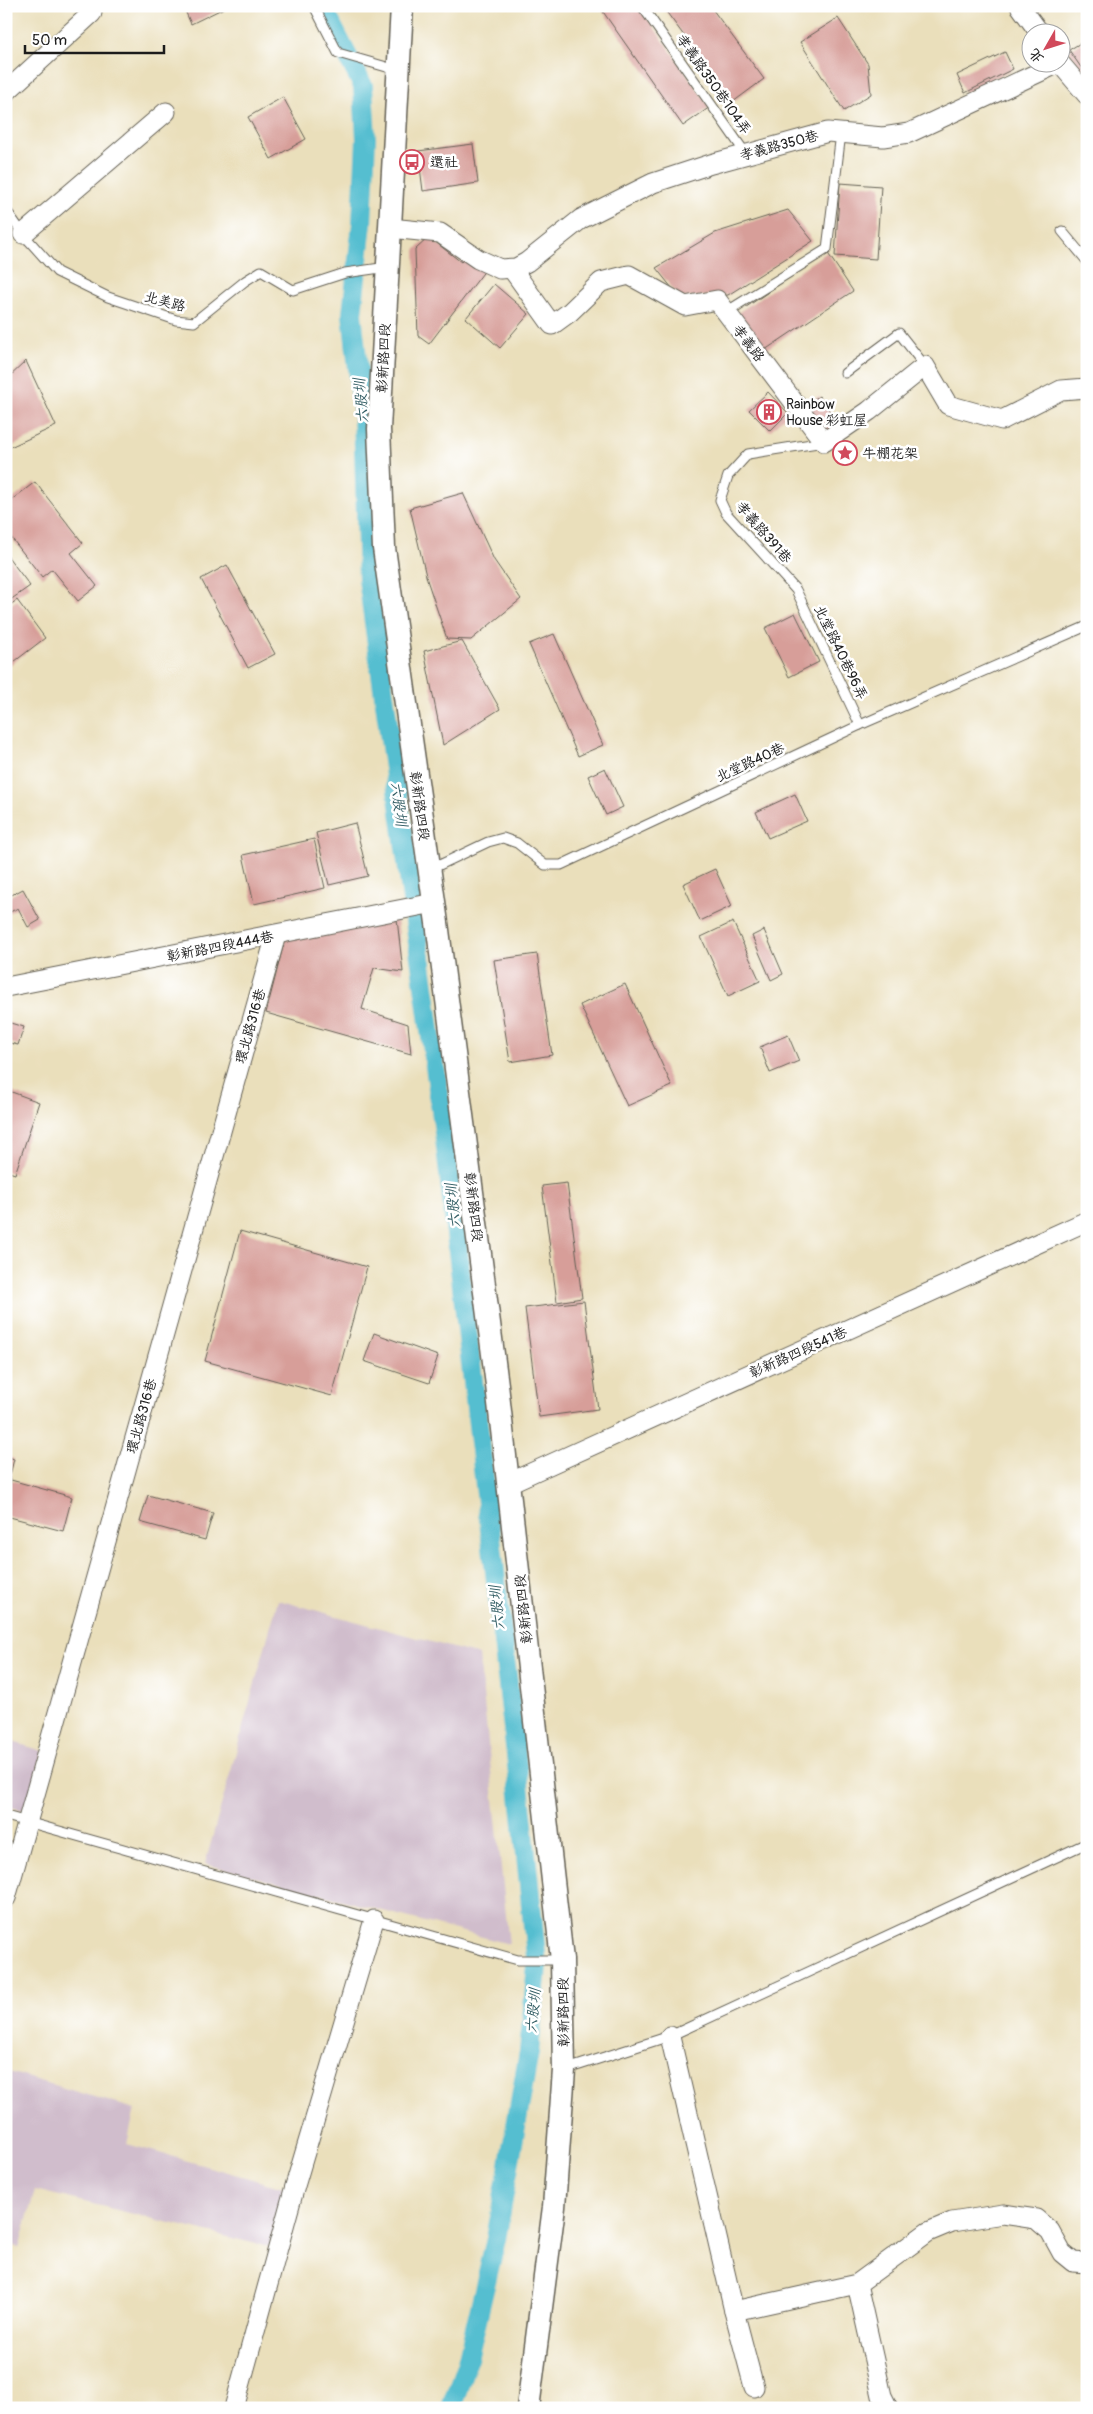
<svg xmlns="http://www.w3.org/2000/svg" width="1093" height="2414" font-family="Pangolin,'LXGW WenKai TC',sans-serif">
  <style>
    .industrial { fill: #d0bdcc }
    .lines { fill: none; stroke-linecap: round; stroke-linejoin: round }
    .canal { stroke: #54bed0; stroke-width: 20 }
    .building { fill: #d79e99 }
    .service-casing { stroke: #646054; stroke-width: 11 }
    .minor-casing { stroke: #646054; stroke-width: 21 }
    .tertiary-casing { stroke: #646054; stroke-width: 25 }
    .service { stroke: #fff; stroke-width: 9 }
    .minor { stroke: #fff; stroke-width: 19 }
    .tertiary { stroke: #fff; stroke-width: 22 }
    .labels { text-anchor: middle; stroke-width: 5; stroke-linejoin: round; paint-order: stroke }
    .street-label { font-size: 14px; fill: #1c1c1c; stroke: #fff }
    .poi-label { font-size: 14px; fill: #1c1c1c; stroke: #fff; text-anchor: start }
    .water-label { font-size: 15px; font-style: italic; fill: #325d64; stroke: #fff }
  </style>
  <rect width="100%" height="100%" fill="#fff"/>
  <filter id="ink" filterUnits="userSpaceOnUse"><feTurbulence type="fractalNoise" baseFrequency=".02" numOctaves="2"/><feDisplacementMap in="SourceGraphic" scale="10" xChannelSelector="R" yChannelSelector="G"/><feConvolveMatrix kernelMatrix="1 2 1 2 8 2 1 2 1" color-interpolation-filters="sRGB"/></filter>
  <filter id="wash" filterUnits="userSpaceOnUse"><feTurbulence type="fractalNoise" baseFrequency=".0096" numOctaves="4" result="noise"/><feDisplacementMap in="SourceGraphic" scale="20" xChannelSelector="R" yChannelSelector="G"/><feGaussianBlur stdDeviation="1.12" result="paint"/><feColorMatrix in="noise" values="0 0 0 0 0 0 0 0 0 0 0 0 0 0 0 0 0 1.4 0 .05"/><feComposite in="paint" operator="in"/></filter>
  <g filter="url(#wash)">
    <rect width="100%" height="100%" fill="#eadfbb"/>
    <!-- industrial -->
    <g class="industrial">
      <path d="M 278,1600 L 479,1655 L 509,1944 L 205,1864 Z"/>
      <path d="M 6,1740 L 43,1751 L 27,1811 L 6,1806 Z"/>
      <path d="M 6,2071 L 135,2109 L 127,2144 L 291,2190 L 269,2247 L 35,2190 L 19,2248 L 6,2243 Z"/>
    </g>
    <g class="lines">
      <!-- canal -->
      <path class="canal" d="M 322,6 L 363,86 L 366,139 L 362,223 L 352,314 L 363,414 L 368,579 L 445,1139 L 516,1754 L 537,1966 L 529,2052 L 496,2239 L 467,2362 L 451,2408"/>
    </g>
    <g id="blocks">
      <!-- building -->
      <g class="building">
        <path d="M 183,6 L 228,6 L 191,24 Z"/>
        <path d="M 599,6 L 639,6 L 710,107 L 683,126 Z"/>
        <path d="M 662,6 L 710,6 L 764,79 L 733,102 Z"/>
        <path d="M 838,18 L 868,64 L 871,94 L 844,111 L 800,42 Z"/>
        <path d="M 1087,39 L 1087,76 L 1069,50 Z"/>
        <path d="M 1005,52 L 1013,69 L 965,93 L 957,75 Z"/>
        <path d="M 283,97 L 306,139 L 271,159 L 248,117 Z"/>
        <path d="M 473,144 L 478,183 L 423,191 L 418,151 Z"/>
        <path d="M 840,183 L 881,186 L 876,259 L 835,256 Z"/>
        <path d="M 788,210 L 813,241 L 728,295 L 680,298 L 656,268 L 715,233 Z"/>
        <path d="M 429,237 L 461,262 L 472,252 L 489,265 L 429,344 L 418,336 L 415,250 Z"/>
        <path d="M 827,252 L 853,291 L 762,352 L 736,314 Z"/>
        <path d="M 494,284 L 529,314 L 500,348 L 466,318 Z"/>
        <path d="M 26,361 L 56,426 L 6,449 L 6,380 Z"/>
        <path d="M 768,392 L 788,413 L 770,431 L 749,410 Z"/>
        <path d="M 819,396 L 841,427 L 829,436 L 806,405 Z"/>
        <path d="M 35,482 L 83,543 L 71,553 L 97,586 L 78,601 L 52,569 L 42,577 L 6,531 L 6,504 Z"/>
        <path d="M 463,493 L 494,560 L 521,599 L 471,640 L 447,639 L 427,580 L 410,508 Z"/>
        <path d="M 6,554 L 30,586 L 6,603 Z"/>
        <path d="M 227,565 L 275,654 L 248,668 L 201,579 Z"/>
        <path d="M 17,600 L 45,638 L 6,668 L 6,608 Z"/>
        <path d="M 795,613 L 819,662 L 789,677 L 765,628 Z"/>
        <path d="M 554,634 L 603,745 L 578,756 L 529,644 Z"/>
        <path d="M 462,641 L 500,709 L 443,745 L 424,651 Z"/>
        <path d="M 605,768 L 623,807 L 606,815 L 588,776 Z"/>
        <path d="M 795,794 L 807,821 L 768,838 L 756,812 Z"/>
        <path d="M 355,823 L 368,876 L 329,885 L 316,833 Z"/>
        <path d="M 314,839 L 325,888 L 254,904 L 243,855 Z"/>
        <path d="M 715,869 L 732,906 L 700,921 L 683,884 Z"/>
        <path d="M 23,889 L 40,920 L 28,927 L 18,908 L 6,914 L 6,898 Z"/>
        <path d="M 397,919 L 403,972 L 374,968 L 362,1009 L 408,1024 L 411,1054 L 266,1013 L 285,939 Z"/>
        <path d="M 733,922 L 760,981 L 728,996 L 701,937 Z"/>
        <path d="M 764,930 L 783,974 L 771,980 L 752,936 Z"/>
        <path d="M 537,954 L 552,1055 L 510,1062 L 494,960 Z"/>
        <path d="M 625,984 L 672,1086 L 627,1106 L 580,1005 Z"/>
        <path d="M 7,1022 L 24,1027 L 18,1045 L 6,1042 Z"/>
        <path d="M 788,1035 L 799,1061 L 770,1073 L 760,1047 Z"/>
        <path d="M 9,1091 L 39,1102 L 15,1174 L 6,1171 L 6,1100 Z"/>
        <path d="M 567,1183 L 582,1298 L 557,1302 L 542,1186 Z"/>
        <path d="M 240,1231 L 367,1267 L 332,1396 L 205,1361 Z"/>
        <path d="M 584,1301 L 598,1409 L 539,1417 L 525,1308 Z"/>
        <path d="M 374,1333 L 438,1356 L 429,1383 L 364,1361 Z"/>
        <path d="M 6,1456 L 14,1459 L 7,1487 L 6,1486 Z"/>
        <path d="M 11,1480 L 72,1497 L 63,1531 L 6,1516 L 6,1499 Z"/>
        <path d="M 148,1495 L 213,1513 L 205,1540 L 140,1522 Z"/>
      </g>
    </g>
  </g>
  <g filter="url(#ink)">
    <use href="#blocks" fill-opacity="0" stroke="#646054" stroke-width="1"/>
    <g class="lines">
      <defs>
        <g id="service">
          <path d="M 314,6 L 338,53 L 397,70"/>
          <path d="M 642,6 L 746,154"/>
          <path d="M 6,210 L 23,234 L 57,272 L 108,297 L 176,320 L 194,322 L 245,281 L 261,271 L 293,290 L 345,273 L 388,267"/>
          <path d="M 1062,231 L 1087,261"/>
          <path d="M 726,312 L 827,249 L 841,133"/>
          <path d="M 845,373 L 899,333 L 925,366"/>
          <path d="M 824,442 L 748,454 L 728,476 L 720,500 L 726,513 L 796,590 L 860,725"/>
          <path d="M 429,870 L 488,842 L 503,838 L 517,843 L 545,865 L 561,865 L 860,725 L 1087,626"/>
          <path d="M 6,1816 L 518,1960 L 561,1960"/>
          <path d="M 564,2070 L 670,2036 L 1087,1843"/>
        </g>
        <g id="minor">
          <path d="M 1020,6 L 1039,32"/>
          <path d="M 1059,62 L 1087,95"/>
          <path d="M 6,92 L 92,13"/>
          <path d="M 390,228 L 440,233 L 478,259 L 500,269 L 516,268 L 527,262 L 581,219 L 653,183 L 711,164 L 828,132 L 883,137 L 909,133 L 1059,63"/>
          <path d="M 23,234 L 166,112"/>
          <path d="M 512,269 L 552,325 L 570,312 L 601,282 L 629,275 L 685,306 L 717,300 L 824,442 L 869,411 L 925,366 L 948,405 L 1002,420 L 1061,390 L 1087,388"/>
          <path d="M 6,987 L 434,903"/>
          <path d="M 509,1483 L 1087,1221"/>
          <path d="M 6,1898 L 276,935"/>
          <path d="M 670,2036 L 734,2311 L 754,2387"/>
          <path d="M 857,2284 L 882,2396 L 888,2408"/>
          <path d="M 734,2311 L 857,2284 L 928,2232 L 952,2222 L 1003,2214 L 1036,2219 L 1050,2231 L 1062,2253 L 1073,2262 L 1087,2263"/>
          <path d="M 234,2408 L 295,2186 L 374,1920"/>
        </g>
        <path id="tertiary" d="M 402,6 L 379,429 L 384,548 L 438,930 L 497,1385 L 562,1960 L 564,2070 L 554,2207 L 528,2408"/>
      </defs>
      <!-- service casing -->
      <use href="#service" class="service-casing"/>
      <!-- minor casing -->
      <use href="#minor" class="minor-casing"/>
      <!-- tertiary casing -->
      <use href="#tertiary" class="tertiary-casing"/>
      <!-- service -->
      <use href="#service" class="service"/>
      <!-- minor -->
      <use href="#minor" class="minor"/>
      <!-- tertiary -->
      <use href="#tertiary" class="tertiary"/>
    </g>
  </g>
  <!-- icons -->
  <defs>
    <symbol id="bus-ring" viewBox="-11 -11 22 22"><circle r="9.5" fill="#fff" stroke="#d1495b" stroke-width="1.5"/><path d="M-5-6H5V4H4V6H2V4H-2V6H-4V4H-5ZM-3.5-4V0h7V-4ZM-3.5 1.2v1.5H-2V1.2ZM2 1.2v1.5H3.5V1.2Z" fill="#d1495b"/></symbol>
    <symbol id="building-ring" viewBox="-11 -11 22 22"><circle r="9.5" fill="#fff" stroke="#d1495b" stroke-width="1.5"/><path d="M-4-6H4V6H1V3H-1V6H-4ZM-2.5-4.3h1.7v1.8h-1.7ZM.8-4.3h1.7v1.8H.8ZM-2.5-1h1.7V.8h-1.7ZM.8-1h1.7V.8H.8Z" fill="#d1495b"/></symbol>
    <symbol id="sight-ring" viewBox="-11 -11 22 22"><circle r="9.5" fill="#fff" stroke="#d1495b" stroke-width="1.5"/><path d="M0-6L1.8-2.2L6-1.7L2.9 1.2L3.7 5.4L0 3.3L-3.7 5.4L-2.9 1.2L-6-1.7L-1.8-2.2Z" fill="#d1495b"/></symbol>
  </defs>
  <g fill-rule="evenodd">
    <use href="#bus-ring" x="398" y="148" width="28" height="28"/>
    <use href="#building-ring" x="755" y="398" width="28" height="28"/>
    <use href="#sight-ring" x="831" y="439" width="28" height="28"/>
  </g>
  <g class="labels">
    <!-- street labels -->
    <g class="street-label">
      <text transform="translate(714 84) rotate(55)" y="5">孝義路350巷104弄</text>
      <text transform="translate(779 145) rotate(-15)" y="5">孝義路350巷</text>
      <text transform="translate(165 301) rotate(15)" y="5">北美路</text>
      <text transform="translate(749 343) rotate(53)" y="5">孝義路</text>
      <text transform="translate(383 358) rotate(-87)" y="5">彰新路四段</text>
      <text transform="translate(764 532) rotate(49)" y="5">孝義路391巷</text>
      <text transform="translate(841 652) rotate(64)" y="5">北堂路40巷96弄</text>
      <text transform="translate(750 762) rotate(-25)" y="5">北堂路40巷</text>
      <text transform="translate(420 806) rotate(82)" y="5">彰新路四段</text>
      <text transform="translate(220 946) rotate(-11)" y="5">彰新路四段444巷</text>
      <text transform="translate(250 1026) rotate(-74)" y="5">環北路316巷</text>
      <text transform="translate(474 1207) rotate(83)" y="5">彰新路四段</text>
      <text transform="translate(798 1352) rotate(-24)" y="5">彰新路四段541巷</text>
      <text transform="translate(141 1416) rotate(-74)" y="5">環北路316巷</text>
      <text transform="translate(523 1609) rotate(-96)" y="5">彰新路四段</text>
      <text transform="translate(563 2012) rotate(-91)" y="5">彰新路四段</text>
    </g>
    <!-- poi labels -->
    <g class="poi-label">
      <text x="430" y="167">還社</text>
      <text x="786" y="409">Rainbow<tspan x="786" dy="16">House 彩虹屋</tspan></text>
      <text x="862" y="458">牛棚花架</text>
    </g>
    <!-- water labels -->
    <g class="water-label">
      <text transform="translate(361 401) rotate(-95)" y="5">六股圳</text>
      <text transform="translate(399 804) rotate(82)" y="5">六股圳</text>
      <text transform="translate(453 1206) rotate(-96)" y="5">六股圳</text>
      <text transform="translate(497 1608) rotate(-96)" y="5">六股圳</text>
      <text transform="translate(533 2011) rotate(-85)" y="5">六股圳</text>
    </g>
  </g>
  <!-- margin -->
  <rect width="1093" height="2414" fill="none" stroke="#fff" stroke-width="25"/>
  <!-- north arrow -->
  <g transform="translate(1046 48) rotate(231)"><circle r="24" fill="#ffffff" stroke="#a4a4a4"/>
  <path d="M0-4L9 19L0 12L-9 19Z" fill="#d1495b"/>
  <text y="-8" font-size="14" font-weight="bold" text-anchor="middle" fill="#1c1c1c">北</text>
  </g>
  <!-- scale -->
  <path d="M25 45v8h139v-8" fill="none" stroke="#1c1c1c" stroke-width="2.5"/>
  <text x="32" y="45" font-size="15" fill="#1c1c1c" stroke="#ffffff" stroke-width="4" paint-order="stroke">50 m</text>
</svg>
